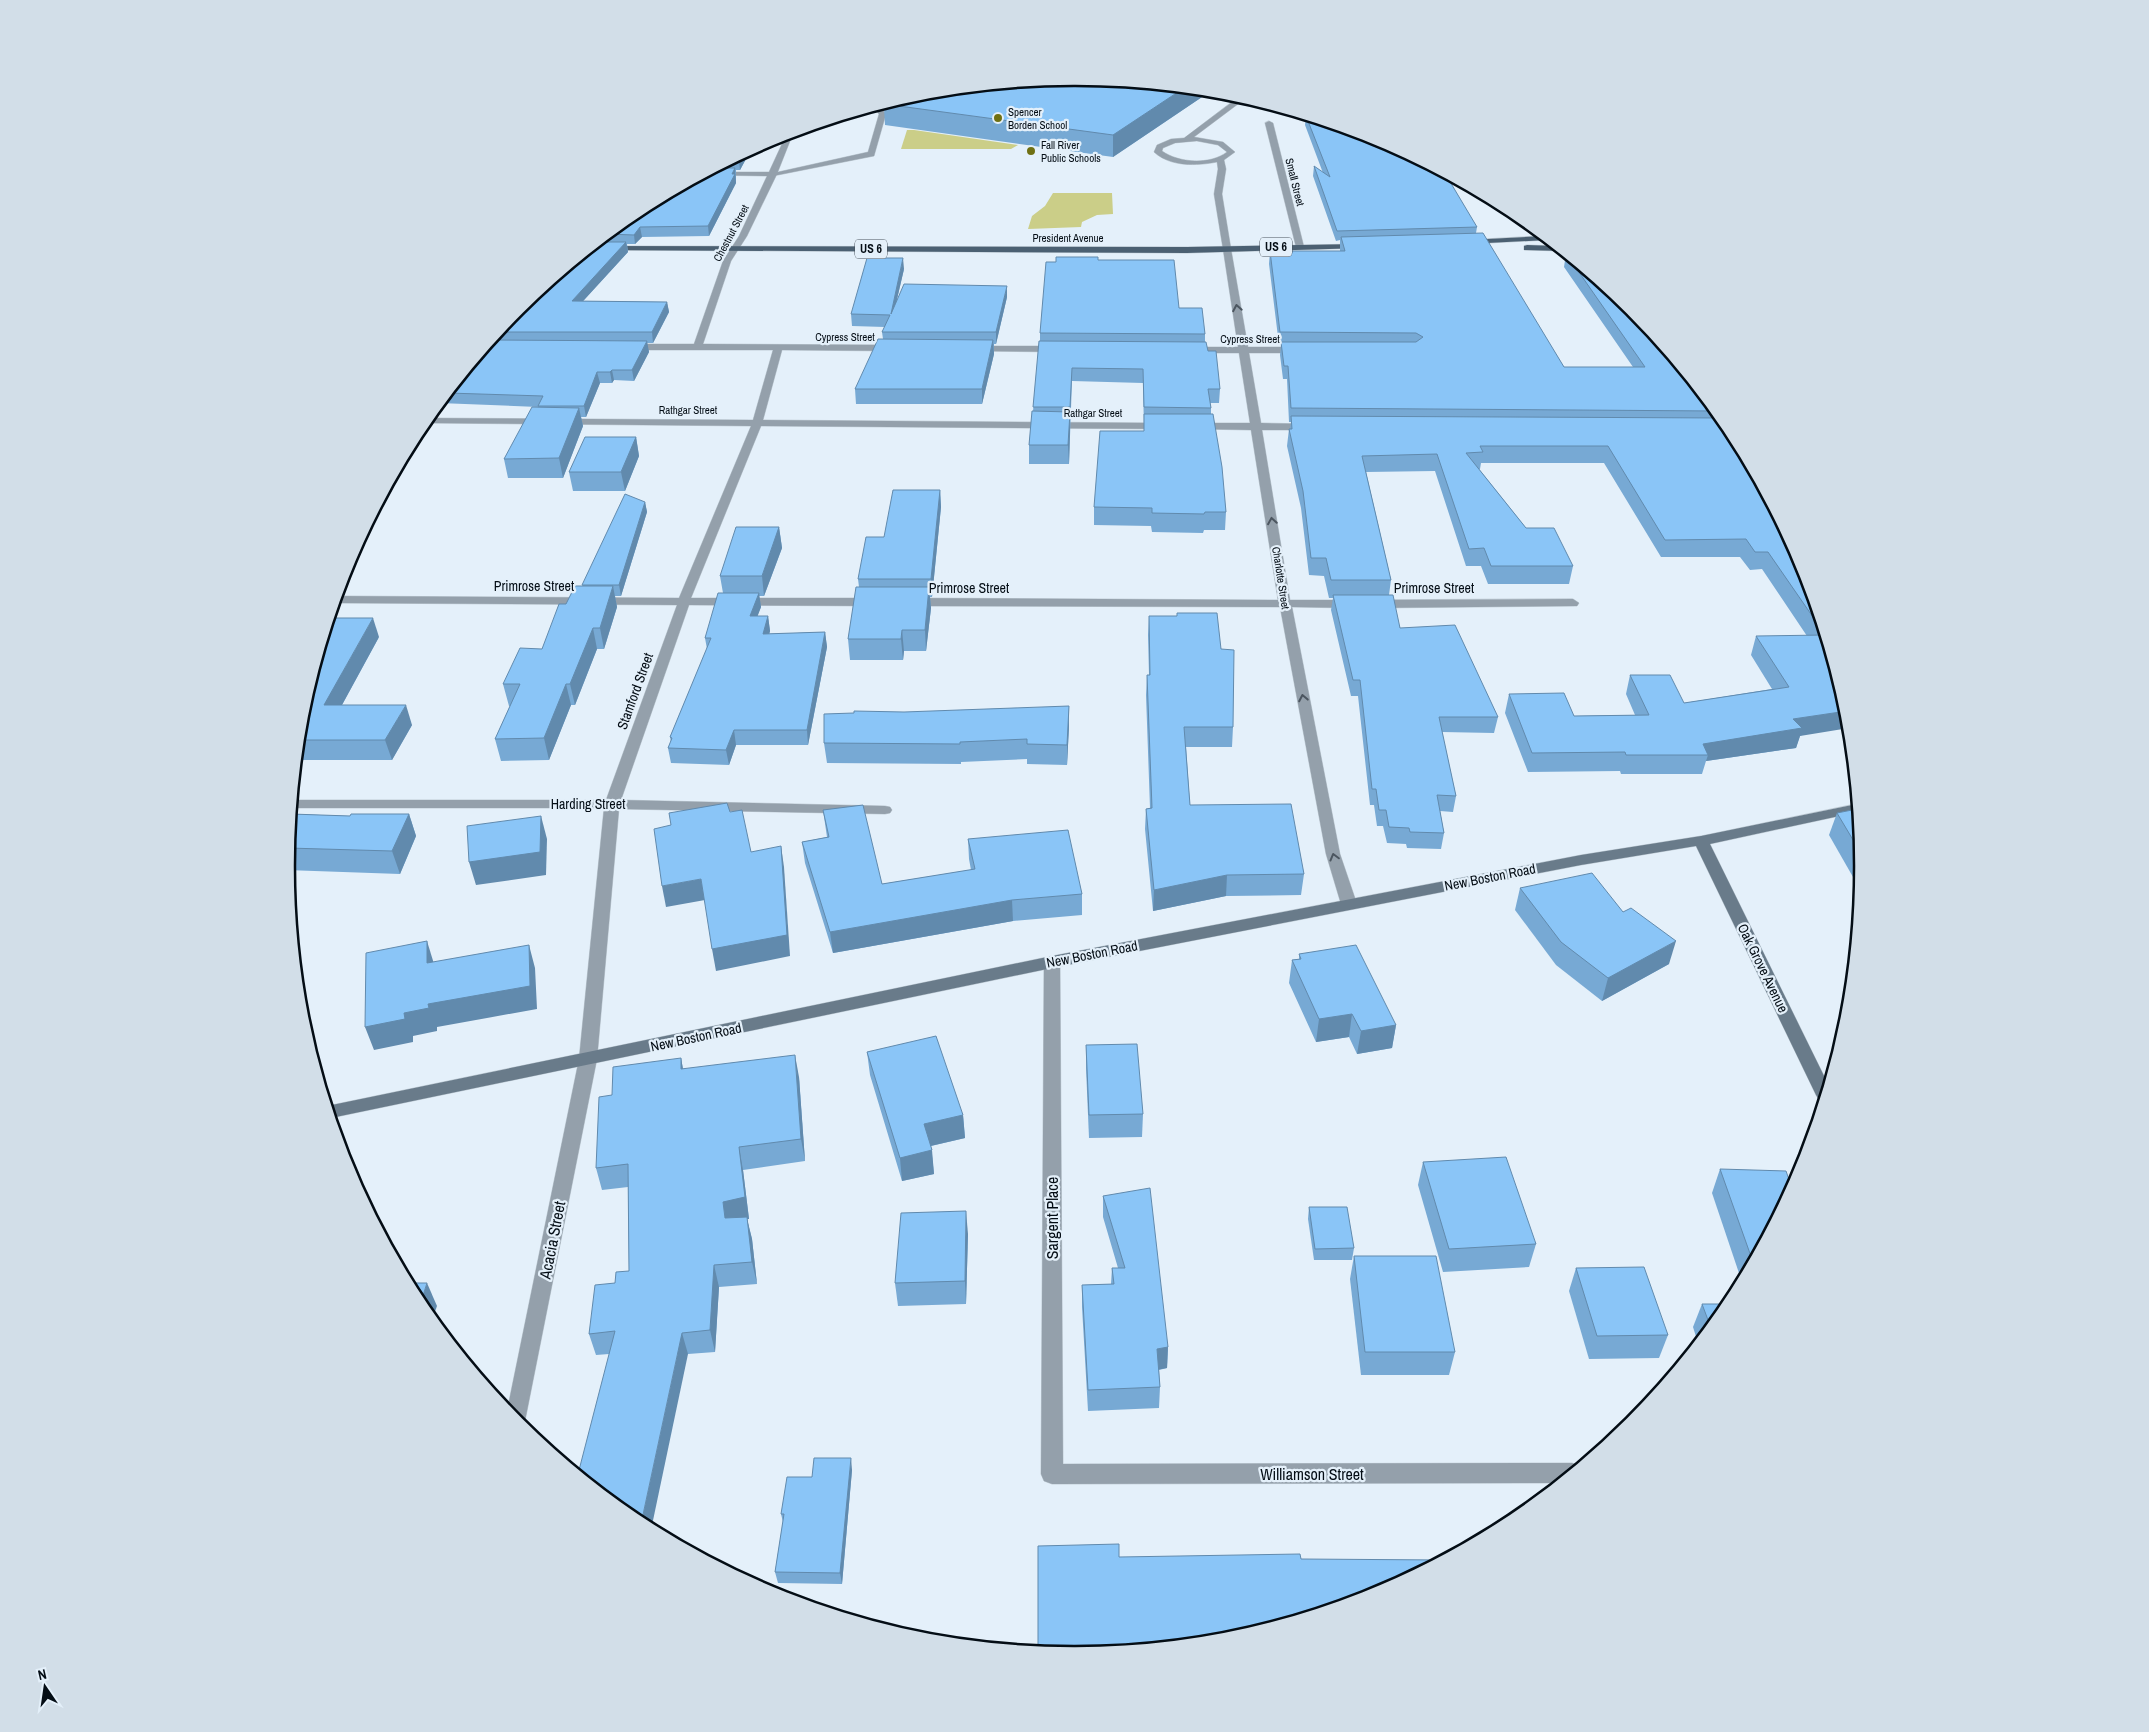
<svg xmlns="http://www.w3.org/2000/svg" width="2149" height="1732" font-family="'Archivo Narrow',sans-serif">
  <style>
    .green { fill: #cbce88 }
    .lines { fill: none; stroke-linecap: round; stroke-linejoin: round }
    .lane-casing { stroke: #c0ccd5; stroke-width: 1 }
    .street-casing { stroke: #c0ccd5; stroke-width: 1 }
    .secondary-casing { stroke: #c0ccd5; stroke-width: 1 }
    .primary-casing { stroke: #c0ccd5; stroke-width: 1 }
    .lane { fill: #94a0ab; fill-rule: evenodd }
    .street { fill: #94a0ab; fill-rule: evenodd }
    .secondary { fill: #697b8a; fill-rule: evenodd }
    .primary { fill: #4b6072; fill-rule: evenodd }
    .wall { fill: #77a9d4 }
    .shaded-wall { fill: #618aad }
    .building { fill: #8ac5f7; stroke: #618aad }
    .oneway { stroke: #4c5660 }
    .poi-dot { fill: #6f7013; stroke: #e4f0fa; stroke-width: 2 }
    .labels { text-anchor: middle; stroke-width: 4.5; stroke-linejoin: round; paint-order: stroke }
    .far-poi-label { font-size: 11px; fill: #040d15; stroke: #e4f0fa; text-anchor: start }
    .far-street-label { font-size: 11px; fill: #040d15; stroke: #e4f0fa }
    .shield { fill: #e4f0fa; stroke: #47515a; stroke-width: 1 }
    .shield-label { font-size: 12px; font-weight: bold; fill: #040d15 }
    .street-label { font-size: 14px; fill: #040d15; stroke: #e4f0fa }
    .near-street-label { font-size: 16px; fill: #040d15; stroke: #e4f0fa }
    .rim { fill: none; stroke: #040d15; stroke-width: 2.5 }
  </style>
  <rect width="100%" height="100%" fill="#e4f0fa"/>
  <!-- green -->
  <g class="green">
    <path d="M 907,130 L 914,130 L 1018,145 L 1011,149 L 901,149 Z"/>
    <path d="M 1053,193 L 1112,193 L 1113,214 L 1097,215 L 1082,222 L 1081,227 L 1028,229 L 1032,216 L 1045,206 Z"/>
  </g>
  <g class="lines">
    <defs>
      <g id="lane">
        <path d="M 1240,96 L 1246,98 L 1194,137 L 1223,142 L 1235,152 L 1224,160 L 1226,169 L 1222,194 L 1231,249 L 1227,252 L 1223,249 L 1214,194 L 1218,169 L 1217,162 C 1197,166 1170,167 1154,152 L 1157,145 L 1171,139 L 1184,138 ZM 1197,141 L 1218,145 L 1227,152 C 1210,165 1179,163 1162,151 L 1163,148 L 1175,143 Z"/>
        <path d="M 879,105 L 886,114 L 874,156 L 773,176 L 769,174 L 868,152 L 879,114 L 873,107 Z"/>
      </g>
      <g id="street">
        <path d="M 1269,121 L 1273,123 L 1304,247 L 1303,249 L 1296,247 L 1265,123 Z"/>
        <path d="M 794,131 L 777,174 L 747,236 L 731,261 L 703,344 L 894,345 L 899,348 L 894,351 L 782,350 L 763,420 L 1163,423 L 1168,426 L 1163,429 L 761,426 L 691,598 L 874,598 L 880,602 L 874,606 L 689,605 L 621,800 L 885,806 L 890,807 L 892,810 L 890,813 L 885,814 L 619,809 L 597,1059 L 525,1421 L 522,1428 L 507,1411 L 579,1059 L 604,808 L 292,808 L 293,800 L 606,800 L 677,605 L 334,603 L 336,596 L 679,598 L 751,426 L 423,423 L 427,418 L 753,420 L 773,350 L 627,350 L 622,347 L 627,344 L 694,344 L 723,261 L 739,236 L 767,176 L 702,175 L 709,172 L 769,172 L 787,133 Z"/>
        <path d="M 1227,246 L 1231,249 L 1248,347 L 1302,347 L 1307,350 L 1302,353 L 1249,353 L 1261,423 L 1311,424 L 1316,427 L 1311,430 L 1262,430 L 1290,600 L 1351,600 L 1357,604 L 1351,608 L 1292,607 L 1340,854 L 1357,904 L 1354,908 L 1344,908 L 1341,904 L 1326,854 L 1280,607 L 912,606 L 906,602 L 912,598 L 1278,600 L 1251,430 L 1196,429 L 1191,426 L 1196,423 L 1250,423 L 1239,353 L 1187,353 L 1182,350 L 1187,347 L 1238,347 L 1223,249 Z"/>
        <path d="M 975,346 L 1059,346 L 1064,349 L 1059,352 L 972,351 L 972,347 Z"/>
        <path d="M 1573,599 L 1579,603 L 1577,606 L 1374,608 L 1368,604 L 1374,600 Z"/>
        <path d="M 1052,956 L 1058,958 L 1060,962 L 1063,1464 L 1572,1463 L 1580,1466 L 1560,1483 L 1052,1484 L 1044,1481 L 1041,1474 L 1044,962 L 1046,958 Z"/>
      </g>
      <path id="secondary" d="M 1857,804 L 1858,812 L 1710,844 L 1828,1084 L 1823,1101 L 1819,1100 L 1816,1095 L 1696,846 L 1581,865 L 1052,968 L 331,1118 L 327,1106 L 1052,956 L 1581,855 L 1701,836 Z"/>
      <g id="primary">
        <path d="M 1543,236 L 1548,240 L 1468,244 L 1464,242 L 1468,240 Z"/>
        <path d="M 1360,244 L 1363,244 L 1363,248 L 1187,253 L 588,250 L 594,246 L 1187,247 Z"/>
        <path d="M 1527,245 L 1556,246 L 1562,251 L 1524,250 L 1524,246 Z"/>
      </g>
    </defs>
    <!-- lane casing -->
    <use href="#lane" class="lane-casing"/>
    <!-- street casing -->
    <use href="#street" class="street-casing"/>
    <!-- secondary casing -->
    <use href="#secondary" class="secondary-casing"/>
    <!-- primary casing -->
    <use href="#primary" class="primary-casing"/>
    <!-- lane -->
    <use href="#lane" class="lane"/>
    <!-- street -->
    <use href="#street" class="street"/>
    <!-- secondary -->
    <use href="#secondary" class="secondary"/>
    <!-- primary -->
    <use href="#primary" class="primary"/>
  </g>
  <!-- wall -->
  <g class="wall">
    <path d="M 921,93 L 1202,97 L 1113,157 L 885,125 L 884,108 L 882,104 Z"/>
    <path d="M 1306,116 L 1477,227 L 1476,233 L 1564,367 L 1633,367 L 1564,267 L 1566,254 L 1632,309 L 1717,412 L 1715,418 L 1803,565 L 1848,712 L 1800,736 L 1796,748 L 1706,761 L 1702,774 L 1621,774 L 1620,771 L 1528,772 L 1505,713 L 1509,694 L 1574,716 L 1635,715 L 1626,694 L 1630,675 L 1684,703 L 1772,689 L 1751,655 L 1756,636 L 1807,636 L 1762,569 L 1750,570 L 1740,557 L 1661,557 L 1604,463 L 1481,463 L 1480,469 L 1479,469 L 1526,528 L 1573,566 L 1569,584 L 1488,584 L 1481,566 L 1466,566 L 1435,471 L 1366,472 L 1391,580 L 1389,595 L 1400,628 L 1498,717 L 1494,733 L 1442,732 L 1456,796 L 1453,812 L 1440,811 L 1444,833 L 1441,849 L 1407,848 L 1406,844 L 1387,843 L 1383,826 L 1377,826 L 1374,805 L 1370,805 L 1358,696 L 1351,696 L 1331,610 L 1333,598 L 1329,598 L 1324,576 L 1309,575 L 1301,508 L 1287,446 L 1289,429 L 1290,429 L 1291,422 L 1289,422 L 1287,379 L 1283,379 L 1280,355 L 1281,345 L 1279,345 L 1269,264 L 1270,251 L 1340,251 L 1340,240 L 1336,241 L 1313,176 L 1314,166 L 1323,173 L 1305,125 Z"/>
    <path d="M 747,152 L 747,157 L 740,170 L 736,170 L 736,183 L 709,236 L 642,237 L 635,244 L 627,244 L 628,252 L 583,301 L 667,302 L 669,312 L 653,343 L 647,343 L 649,352 L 634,381 L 614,380 L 612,383 L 600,383 L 586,417 L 581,417 L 583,426 L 563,478 L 508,478 L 504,459 L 538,407 L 439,403 L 517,308 L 637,210 Z"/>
    <path d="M 1098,260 L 1179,308 L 1205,334 L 1205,342 L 1220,389 L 1219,403 L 1210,403 L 1211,408 L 1211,414 L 1226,512 L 1225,530 L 1204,530 L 1203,533 L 1152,532 L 1151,526 L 1094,525 L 1094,507 L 1144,431 L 1143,383 L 1072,381 L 1069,464 L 1029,464 L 1029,445 L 1033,411 L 1040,341 L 1040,333 Z"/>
    <path d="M 904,269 L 897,299 L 1007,297 L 996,344 L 994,344 L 994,354 L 982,404 L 856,404 L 855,389 L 883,339 L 882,332 L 885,327 L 852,326 L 851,314 Z"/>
    <path d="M 636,437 L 639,456 L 625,491 L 573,491 L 569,472 Z"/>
    <path d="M 940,490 L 941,507 L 932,597 L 930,597 L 931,608 L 926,651 L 904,651 L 903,660 L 850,660 L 848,639 L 859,587 L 858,579 L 884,537 Z"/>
    <path d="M 645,502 L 647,512 L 621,596 L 615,596 L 617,607 L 604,649 L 597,649 L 575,705 L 571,705 L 549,760 L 501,761 L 495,739 L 510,706 L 509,706 L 503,684 L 542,649 L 566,604 L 582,586 Z"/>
    <path d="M 779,527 L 782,548 L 764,596 L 759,596 L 761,607 L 757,616 L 768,616 L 770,631 L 769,634 L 825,632 L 827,647 L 808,745 L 736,745 L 729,765 L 671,763 L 668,748 L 671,742 L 670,737 L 707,649 L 705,638 L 723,593 L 720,576 Z"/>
    <path d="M 1177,613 L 1221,649 L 1233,727 L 1232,747 L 1186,747 L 1190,805 L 1304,874 L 1301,895 L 1226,896 L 1153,911 L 1145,829 L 1146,809 L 1150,808 L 1146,695 L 1147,675 L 1149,675 L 1148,635 L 1149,616 L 1177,616 Z"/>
    <path d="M 379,637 L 342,705 L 412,725 L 392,760 L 296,760 L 301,712 Z"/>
    <path d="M 1069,706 L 1069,726 L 1067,765 L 1027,764 L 1027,759 L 961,762 L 961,764 L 827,763 L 824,743 Z"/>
    <path d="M 1857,809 L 1863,866 L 1861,891 L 1829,835 L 1837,813 Z"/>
    <path d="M 823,810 L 882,884 L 971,870 L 969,859 L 968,839 L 1082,894 L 1082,915 L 1013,921 L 833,953 L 805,863 L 802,842 L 827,837 Z"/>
    <path d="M 291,814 L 350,816 L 409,814 L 416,836 L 400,874 L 286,870 L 286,866 Z"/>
    <path d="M 1520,888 L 1623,912 L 1669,964 L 1602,1001 L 1556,965 L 1515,910 Z"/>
    <path d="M 1299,954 L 1396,1025 L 1392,1048 L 1357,1054 L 1349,1037 L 1316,1042 L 1289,983 L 1292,960 L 1299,959 Z"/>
    <path d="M 1086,1045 L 1143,1114 L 1142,1137 L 1089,1138 L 1086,1068 Z"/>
    <path d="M 867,1052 L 963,1115 L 965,1138 L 931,1146 L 934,1174 L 902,1181 L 870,1075 Z"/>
    <path d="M 681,1058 L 683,1069 L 799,1077 L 805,1161 L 743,1170 L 749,1219 L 747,1219 L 752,1239 L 757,1284 L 719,1287 L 715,1352 L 688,1354 L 609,1354 L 596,1355 L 589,1334 L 615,1283 L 629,1271 L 628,1187 L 602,1190 L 596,1168 L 612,1095 Z"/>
    <path d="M 1423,1162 L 1536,1244 L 1529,1267 L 1443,1272 L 1418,1185 Z"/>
    <path d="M 1720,1169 L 1792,1188 L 1742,1282 L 1712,1193 Z"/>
    <path d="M 1103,1196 L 1168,1347 L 1167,1368 L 1159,1370 L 1160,1387 L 1159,1408 L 1088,1411 L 1082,1307 L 1082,1285 L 1111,1284 L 1112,1268 L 1118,1268 L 1103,1217 Z"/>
    <path d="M 1309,1207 L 1354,1248 L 1352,1260 L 1314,1260 L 1308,1219 Z"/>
    <path d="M 968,1234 L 966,1304 L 898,1306 L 895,1283 Z"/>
    <path d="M 1354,1256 L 1455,1352 L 1449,1375 L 1361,1375 L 1350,1279 Z"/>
    <path d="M 1576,1268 L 1668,1335 L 1659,1358 L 1589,1359 L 1569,1291 Z"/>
    <path d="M 1702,1304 L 1730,1304 L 1698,1343 L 1693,1327 Z"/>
    <path d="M 852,1470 L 842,1584 L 778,1583 L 775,1572 L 783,1522 L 781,1514 L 812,1477 Z"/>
  </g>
  <!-- shaded-wall -->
  <g class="shaded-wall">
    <path d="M 1184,88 L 1202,90 L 1202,97 L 1113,157 L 1113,135 Z"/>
    <path d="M 747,152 L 747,157 L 740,170 L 739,161 L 741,154 Z"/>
    <path d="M 735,168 L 736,183 L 709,236 L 708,226 Z"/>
    <path d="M 640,227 L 642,237 L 635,244 L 634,235 Z"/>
    <path d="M 626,242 L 628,252 L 574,311 L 572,301 Z"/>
    <path d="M 903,258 L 904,269 L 891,325 L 891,314 Z"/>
    <path d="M 1007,286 L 1007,297 L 996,344 L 996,332 Z"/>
    <path d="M 667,302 L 669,312 L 653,343 L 652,332 Z"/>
    <path d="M 993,340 L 994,354 L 982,404 L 982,389 Z"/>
    <path d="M 647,341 L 649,352 L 634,381 L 632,370 Z"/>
    <path d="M 612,370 L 614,380 L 612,383 L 610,372 Z"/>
    <path d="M 597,372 L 600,383 L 586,417 L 584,406 Z"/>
    <path d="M 579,408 L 583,426 L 563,478 L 559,458 Z"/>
    <path d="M 1070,412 L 1070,430 L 1069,464 L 1068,445 Z"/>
    <path d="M 636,437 L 639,456 L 625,491 L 621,472 Z"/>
    <path d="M 940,490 L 941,507 L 932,597 L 931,579 Z"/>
    <path d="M 645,502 L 647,512 L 621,596 L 619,585 Z"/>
    <path d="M 779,527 L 782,548 L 764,596 L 762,576 Z"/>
    <path d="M 613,586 L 617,607 L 604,649 L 600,628 Z"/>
    <path d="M 929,587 L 931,608 L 926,651 L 925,630 Z"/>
    <path d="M 759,593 L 761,607 L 752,631 L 750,616 Z"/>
    <path d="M 768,616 L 770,631 L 765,649 L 763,634 Z"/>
    <path d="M 373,618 L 379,637 L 331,725 L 324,705 Z"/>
    <path d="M 593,628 L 597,649 L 575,705 L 570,684 Z"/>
    <path d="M 902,630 L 904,651 L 903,660 L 901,639 Z"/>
    <path d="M 825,632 L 827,647 L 808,745 L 807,730 Z"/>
    <path d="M 566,684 L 571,705 L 549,760 L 544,738 Z"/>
    <path d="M 406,705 L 412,725 L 392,760 L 385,740 Z"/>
    <path d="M 1069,706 L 1069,726 L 1067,765 L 1067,745 Z"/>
    <path d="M 1847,711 L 1849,728 L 1800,736 L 1796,748 L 1706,761 L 1708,755 L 1703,744 L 1793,719 Z"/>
    <path d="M 734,730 L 736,745 L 729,765 L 726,750 Z"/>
    <path d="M 409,814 L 416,836 L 400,874 L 392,851 Z"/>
    <path d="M 541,816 L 547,839 L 546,875 L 476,885 L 469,862 Z"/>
    <path d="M 781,846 L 784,867 L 790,956 L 716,971 L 712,949 Z"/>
    <path d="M 1227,875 L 1226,896 L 1153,911 L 1154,890 Z"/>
    <path d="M 701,879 L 705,900 L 666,907 L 662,886 Z"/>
    <path d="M 1012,900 L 1013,921 L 833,953 L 830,932 Z"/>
    <path d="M 427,941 L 434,964 L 427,963 Z"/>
    <path d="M 1676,941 L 1669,964 L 1602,1001 L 1608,978 Z"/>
    <path d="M 529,945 L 535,968 L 537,1009 L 437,1027 L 437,1031 L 413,1036 L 413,1042 L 374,1050 L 365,1027 L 428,1004 Z"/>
    <path d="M 1352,1014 L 1349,1037 L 1316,1042 L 1319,1019 Z"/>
    <path d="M 1396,1025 L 1392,1048 L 1357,1054 L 1361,1031 Z"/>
    <path d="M 795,1055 L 799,1077 L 805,1161 L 801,1139 Z"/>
    <path d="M 681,1058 L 685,1080 L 681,1069 Z"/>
    <path d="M 963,1115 L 965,1138 L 926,1147 L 924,1124 Z"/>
    <path d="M 739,1147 L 743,1170 L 749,1219 L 747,1219 L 752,1239 L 757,1284 L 752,1262 L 725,1218 L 723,1202 Z"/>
    <path d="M 932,1150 L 934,1174 L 902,1181 L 900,1158 Z"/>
    <path d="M 966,1211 L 968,1234 L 966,1304 L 965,1281 Z"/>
    <path d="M 714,1265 L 719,1287 L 715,1352 L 710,1330 Z"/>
    <path d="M 427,1283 L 437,1306 L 432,1320 L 420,1305 Z"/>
    <path d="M 682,1333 L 688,1354 L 651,1530 L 641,1524 Z"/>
    <path d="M 1168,1347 L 1167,1368 L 1156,1370 L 1157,1349 Z"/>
    <path d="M 851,1458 L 852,1470 L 842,1584 L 840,1573 Z"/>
  </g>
  <!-- building -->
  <g class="building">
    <path d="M 1074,78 L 1184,88 L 1113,135 L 884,104 L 921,93 Z"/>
    <path d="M 1306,116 L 1377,138 L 1446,175 L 1477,227 L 1337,231 L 1314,166 L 1330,177 Z"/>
    <path d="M 743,153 L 739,161 L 729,161 Z"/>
    <path d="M 716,168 L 735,168 L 732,174 L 735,174 L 708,226 L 640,227 L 634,235 L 607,234 L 637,210 Z"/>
    <path d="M 1483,233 L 1564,367 L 1645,367 L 1567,255 L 1632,309 L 1716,411 L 1291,408 L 1288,366 L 1284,366 L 1281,342 L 1416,342 L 1423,337 L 1416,333 L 1280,332 L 1270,251 L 1345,251 L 1341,237 Z"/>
    <path d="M 598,242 L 626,242 L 572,301 L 667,302 L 652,332 L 498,332 L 517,308 Z"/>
    <path d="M 1056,257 L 1098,257 L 1098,260 L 1174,260 L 1179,308 L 1202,308 L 1205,334 L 1040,333 L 1046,262 L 1056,262 Z"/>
    <path d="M 867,258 L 903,258 L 891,314 L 904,284 L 1007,286 L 996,332 L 882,332 L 890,315 L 851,314 Z"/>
    <path d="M 878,339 L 993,340 L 982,389 L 855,389 Z"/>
    <path d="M 491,340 L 647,341 L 632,370 L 612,370 L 610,372 L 597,372 L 584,406 L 538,406 L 543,396 L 448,393 Z"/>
    <path d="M 1039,341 L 1206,342 L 1208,351 L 1216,351 L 1220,389 L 1208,389 L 1211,408 L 1144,407 L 1143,369 L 1072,368 L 1070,407 L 1033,407 Z"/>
    <path d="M 532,407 L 579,408 L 559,458 L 504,459 Z"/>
    <path d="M 1032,411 L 1070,412 L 1068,445 L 1029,445 Z"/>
    <path d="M 1144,414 L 1213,414 L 1222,467 L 1226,512 L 1205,512 L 1204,514 L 1152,513 L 1152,508 L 1094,507 L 1100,431 L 1144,431 Z"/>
    <path d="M 1291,416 L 1722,418 L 1727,425 L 1735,436 L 1803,565 L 1824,633 L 1768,552 L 1755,552 L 1746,539 L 1665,540 L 1608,446 L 1480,446 L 1483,452 L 1466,453 L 1526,528 L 1554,528 L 1573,566 L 1491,566 L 1484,548 L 1469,549 L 1437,454 L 1362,456 L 1391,580 L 1331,580 L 1326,558 L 1311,558 L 1303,491 L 1289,429 L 1292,429 Z"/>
    <path d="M 585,437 L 636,437 L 621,472 L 569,472 Z"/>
    <path d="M 893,490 L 940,490 L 931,579 L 858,579 L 866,537 L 884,537 Z"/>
    <path d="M 625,494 L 645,502 L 619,585 L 582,585 Z"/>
    <path d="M 736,527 L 779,527 L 762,576 L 720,576 Z"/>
    <path d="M 575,586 L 613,586 L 600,628 L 593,628 L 570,684 L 566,684 L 544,738 L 495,739 L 520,684 L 503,684 L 520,648 L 542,649 L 559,604 L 566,604 Z"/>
    <path d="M 856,587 L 929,587 L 925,630 L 902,630 L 901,639 L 848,639 Z"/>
    <path d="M 718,593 L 759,593 L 750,616 L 768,616 L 763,634 L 825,632 L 807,730 L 734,730 L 726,750 L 668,748 L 672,738 L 670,737 L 711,638 L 705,638 Z"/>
    <path d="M 1333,595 L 1393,595 L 1400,628 L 1455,625 L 1498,717 L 1439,717 L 1456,796 L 1437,795 L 1444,833 L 1410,832 L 1409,828 L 1389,827 L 1386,810 L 1379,810 L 1376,789 L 1372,789 L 1360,680 L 1353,680 Z"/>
    <path d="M 1177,613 L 1217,613 L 1221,649 L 1234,650 L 1233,727 L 1184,727 L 1190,805 L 1291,804 L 1304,874 L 1227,875 L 1154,890 L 1146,809 L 1152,808 L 1147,675 L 1150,675 L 1149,616 L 1177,616 Z"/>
    <path d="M 330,618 L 373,618 L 324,705 L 406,705 L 385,740 L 298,740 L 301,712 Z"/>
    <path d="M 1825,635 L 1847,711 L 1793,719 L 1802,728 L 1703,744 L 1708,755 L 1626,755 L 1625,752 L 1532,753 L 1509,694 L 1564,693 L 1574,716 L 1649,715 L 1630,675 L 1670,675 L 1684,703 L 1789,687 L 1756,636 Z"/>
    <path d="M 1069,706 L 1067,745 L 1027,744 L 1027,739 L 960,742 L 960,744 L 824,743 L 824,714 L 854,713 L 854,711 L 904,712 Z"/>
    <path d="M 727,803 L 730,812 L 742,810 L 751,852 L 781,846 L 787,935 L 712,949 L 701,879 L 662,886 L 654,829 L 671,825 L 669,813 Z"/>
    <path d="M 863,805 L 882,884 L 975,869 L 968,839 L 1068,830 L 1082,894 L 1012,900 L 830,932 L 802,842 L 829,837 L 823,810 Z"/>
    <path d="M 1857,809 L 1862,855 L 1837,813 Z"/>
    <path d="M 291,814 L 350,816 L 351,814 L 409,814 L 392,851 L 288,848 Z"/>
    <path d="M 541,816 L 540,852 L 469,862 L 467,826 Z"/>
    <path d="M 1592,873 L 1623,912 L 1631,908 L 1676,941 L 1608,978 L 1561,942 L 1520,888 Z"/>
    <path d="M 427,941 L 427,963 L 529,945 L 530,986 L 428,1004 L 429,1008 L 404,1013 L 405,1019 L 365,1027 L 366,953 Z"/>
    <path d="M 1356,945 L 1396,1025 L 1361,1031 L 1352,1014 L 1319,1019 L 1292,960 L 1301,959 L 1299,954 Z"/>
    <path d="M 936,1036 L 963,1115 L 924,1124 L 932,1150 L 900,1158 L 867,1052 Z"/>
    <path d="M 1137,1044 L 1143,1114 L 1089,1115 L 1086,1045 Z"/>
    <path d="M 795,1055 L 801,1139 L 739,1147 L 745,1197 L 723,1202 L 725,1218 L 747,1217 L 752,1262 L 714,1265 L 710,1330 L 682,1333 L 641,1524 L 636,1521 L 578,1474 L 615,1331 L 589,1334 L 595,1285 L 615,1283 L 616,1272 L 629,1271 L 628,1164 L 596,1168 L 599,1097 L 612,1095 L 613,1067 L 681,1058 L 681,1069 Z"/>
    <path d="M 1506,1157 L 1536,1244 L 1449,1249 L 1423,1162 Z"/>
    <path d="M 1720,1169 L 1786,1171 L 1792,1188 L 1753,1262 Z"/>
    <path d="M 1150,1188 L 1168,1347 L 1157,1349 L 1160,1387 L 1088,1390 L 1082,1285 L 1114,1284 L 1112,1268 L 1125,1268 L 1103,1196 Z"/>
    <path d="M 1309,1207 L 1347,1207 L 1354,1248 L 1315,1249 Z"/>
    <path d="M 966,1211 L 965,1281 L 895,1283 L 901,1213 Z"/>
    <path d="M 1354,1256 L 1436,1256 L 1455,1352 L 1365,1352 Z"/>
    <path d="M 1644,1267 L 1668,1335 L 1597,1336 L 1576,1268 Z"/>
    <path d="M 408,1283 L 427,1283 L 420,1305 L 419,1304 Z"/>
    <path d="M 1702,1304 L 1730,1304 L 1711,1328 Z"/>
    <path d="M 814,1458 L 851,1458 L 840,1573 L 775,1572 L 784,1514 L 781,1514 L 787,1477 L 812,1477 Z"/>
    <path d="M 1119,1544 L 1119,1557 L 1300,1554 L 1301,1559 L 1442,1560 L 1376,1595 L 1228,1639 L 1074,1654 L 1038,1651 L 1038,1546 Z"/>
  </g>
  <!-- one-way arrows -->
  <defs><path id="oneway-chevron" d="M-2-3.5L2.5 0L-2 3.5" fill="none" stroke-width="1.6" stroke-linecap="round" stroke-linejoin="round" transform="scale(1.25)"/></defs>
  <g class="oneway">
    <use href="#oneway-chevron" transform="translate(1237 308) rotate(-100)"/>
    <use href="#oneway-chevron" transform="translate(1272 521) rotate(-99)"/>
    <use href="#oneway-chevron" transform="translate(1303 698) rotate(-101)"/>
    <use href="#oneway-chevron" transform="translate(1334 857) rotate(-105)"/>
  </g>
  <!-- markers -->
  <g class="poi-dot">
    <circle cx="998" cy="118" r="5"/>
    <circle cx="1031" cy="151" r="5"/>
  </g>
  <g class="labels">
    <!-- far-poi labels -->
    <g class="far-poi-label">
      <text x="1008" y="116">Spencer<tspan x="1008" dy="13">Borden School</tspan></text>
      <text x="1041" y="149">Fall River<tspan x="1041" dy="13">Public Schools</tspan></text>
    </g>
    <!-- far-street labels -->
    <g class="far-street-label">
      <text transform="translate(1295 182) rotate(76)" y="4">Small Street</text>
      <text transform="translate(731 233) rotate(-62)" y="4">Chestnut Street</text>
      <text x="1068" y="242">President Avenue</text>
      <text x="845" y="341">Cypress Street</text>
      <text x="1250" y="343">Cypress Street</text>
      <text x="688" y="414">Rathgar Street</text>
      <text x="1093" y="417">Rathgar Street</text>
      <text transform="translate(1281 578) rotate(81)" y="4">Charlotte Street</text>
    </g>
    <!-- shield labels -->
    <g class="shield">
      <rect x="1260" y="237.5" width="32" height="19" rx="4"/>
      <rect x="855" y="239.5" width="32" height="19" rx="4"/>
    </g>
    <g class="shield-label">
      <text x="1276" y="251">US 6</text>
      <text x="871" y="253">US 6</text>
    </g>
    <!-- street labels -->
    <g class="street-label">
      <text x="534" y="591">Primrose Street</text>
      <text x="969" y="593">Primrose Street</text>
      <text x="1434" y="593">Primrose Street</text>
      <text transform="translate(635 691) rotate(-70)" y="5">Stamford Street</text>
      <text x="588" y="809">Harding Street</text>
      <text transform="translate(1490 877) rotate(-11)" y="5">New Boston Road</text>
      <text transform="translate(1092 954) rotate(-11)" y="5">New Boston Road</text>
      <text transform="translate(1763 968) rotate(64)" y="5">Oak Grove Avenue</text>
      <text transform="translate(696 1037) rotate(-12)" y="5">New Boston Road</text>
    </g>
    <!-- near-street labels -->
    <g class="near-street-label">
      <text transform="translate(1052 1218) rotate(-90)" y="6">Sargent Place</text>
      <text transform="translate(552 1240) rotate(-79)" y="6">Acacia Street</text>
      <text x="1312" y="1480">Williamson Street</text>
    </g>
  </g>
  <!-- crop -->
  <path d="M0 0H2149V1732H0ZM1074 86H1075A779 779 0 0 1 1854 865V867A779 779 0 0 1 1075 1646H1074A779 779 0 0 1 295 867V865A779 779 0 0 1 1074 86Z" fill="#d2dee8" fill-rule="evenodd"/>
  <path class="rim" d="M1074 86H1075A779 779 0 0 1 1854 865V867A779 779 0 0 1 1075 1646H1074A779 779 0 0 1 295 867V865A779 779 0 0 1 1074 86Z"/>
  <!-- north arrow -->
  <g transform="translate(45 1687) rotate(347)" stroke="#e4f0fa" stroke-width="4" paint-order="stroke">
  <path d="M0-4L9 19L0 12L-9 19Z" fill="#040d15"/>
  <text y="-8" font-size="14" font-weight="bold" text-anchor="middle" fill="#040d15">N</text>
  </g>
</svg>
